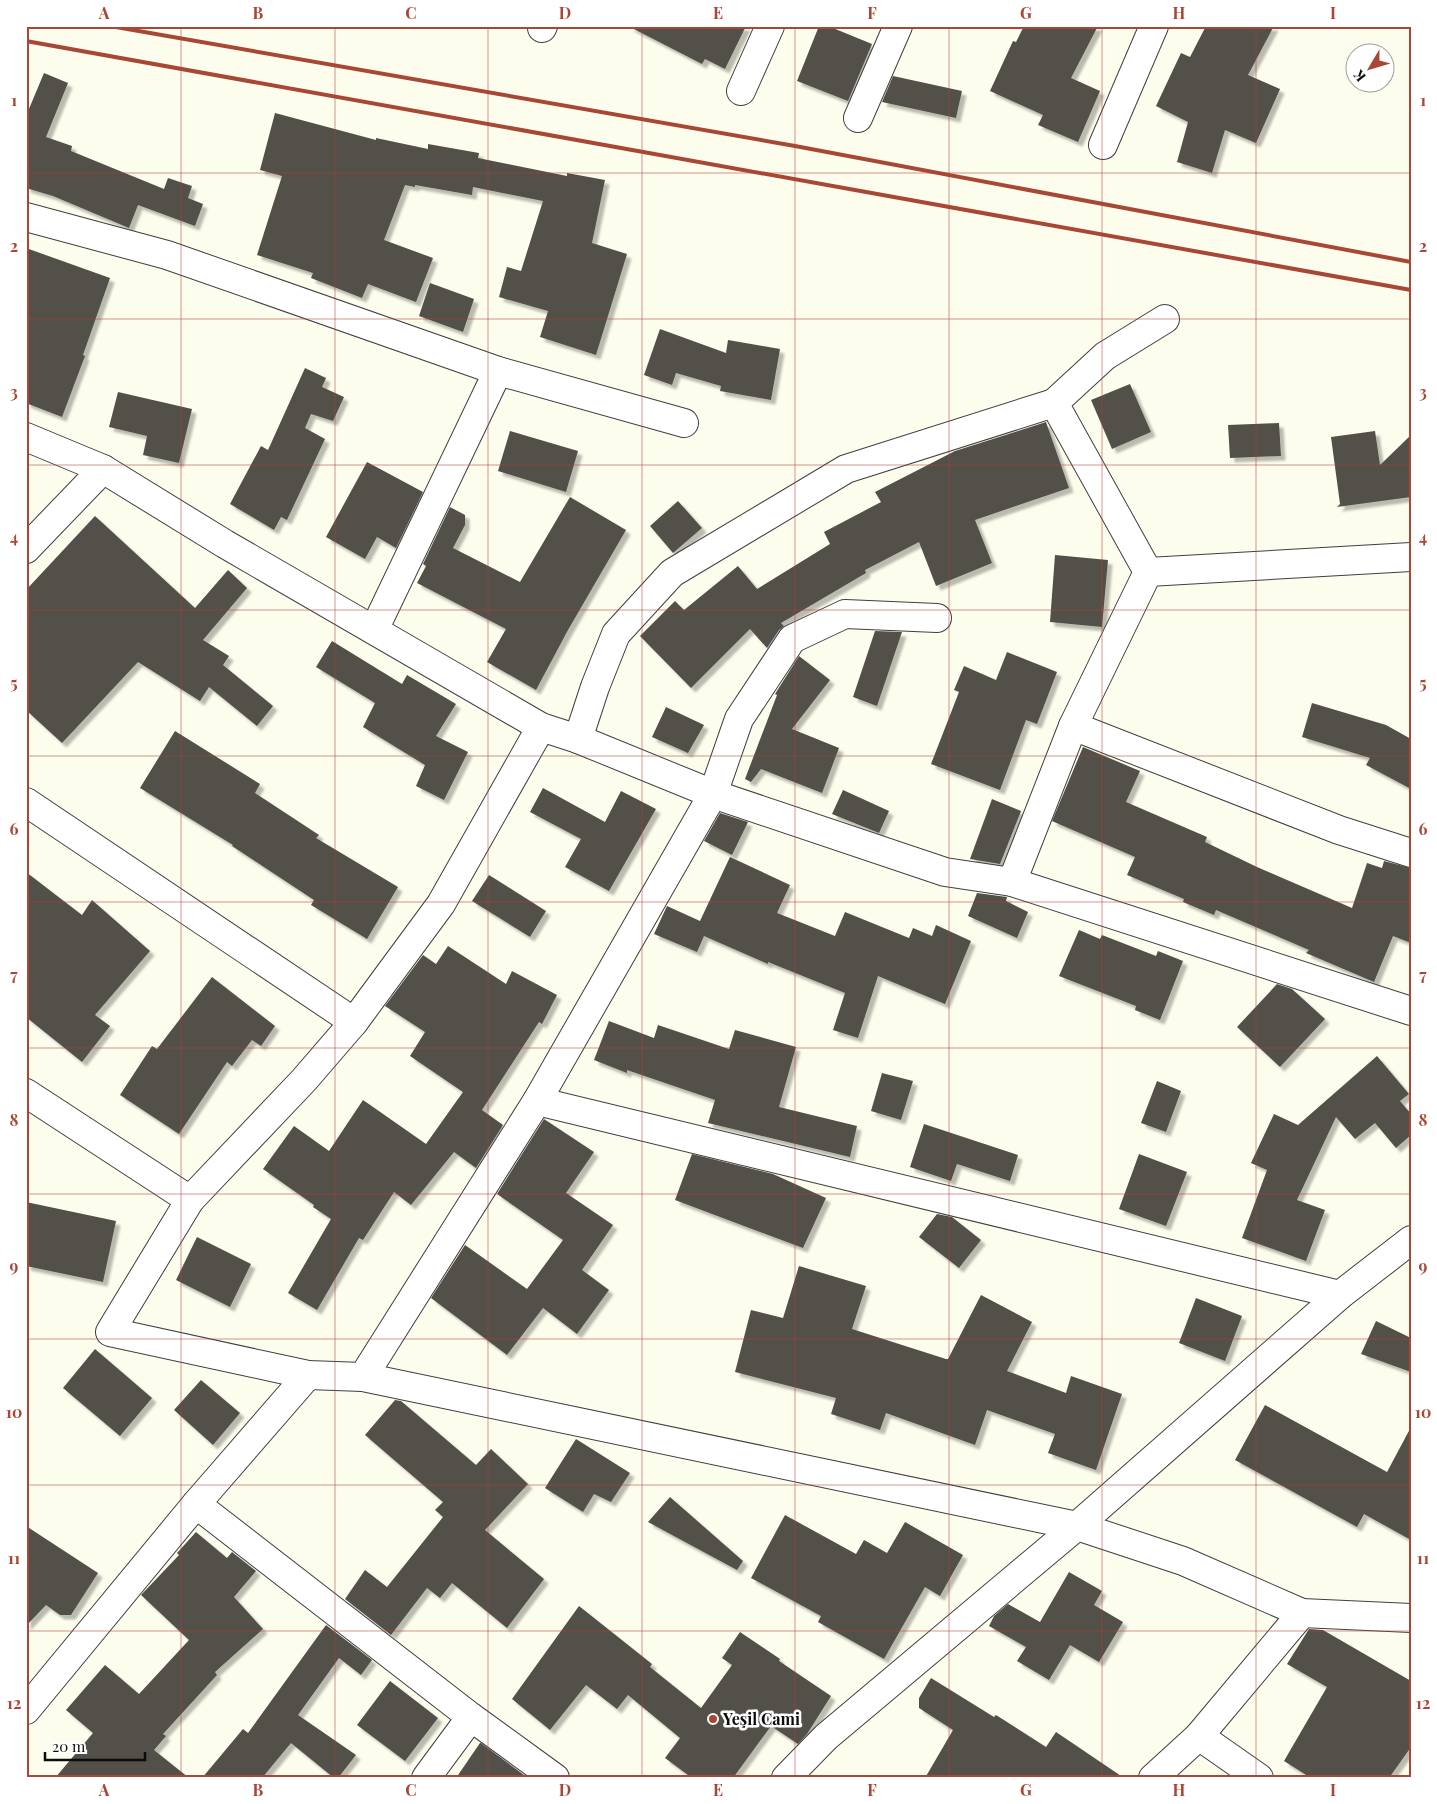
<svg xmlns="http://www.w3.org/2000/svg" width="1437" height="1804" font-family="'Playfair Display',serif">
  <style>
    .building { fill: #534f4a; filter: url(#shadow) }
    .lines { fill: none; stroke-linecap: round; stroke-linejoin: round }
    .minor-casing { stroke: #3f3f3f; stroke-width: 30 }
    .minor { stroke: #fff; stroke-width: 28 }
    .rail { stroke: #a94736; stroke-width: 4 }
    .grid { fill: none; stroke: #a94736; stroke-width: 1; stroke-opacity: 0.55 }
    .poi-dot { fill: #a94736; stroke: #fff; stroke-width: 2 }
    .labels { text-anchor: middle; stroke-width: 5; stroke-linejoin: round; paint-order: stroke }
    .poi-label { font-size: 16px; font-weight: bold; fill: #0c0c0c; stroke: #fff; text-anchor: start }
    .neatline { fill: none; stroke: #a94736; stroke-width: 2 }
    .grid-label { font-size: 16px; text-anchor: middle; font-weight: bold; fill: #a94736 }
  </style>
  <defs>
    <filter id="shadow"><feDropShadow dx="4.5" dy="4.5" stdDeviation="1" flood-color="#0004"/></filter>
  </defs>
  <rect width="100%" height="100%" fill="#fdfded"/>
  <!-- building -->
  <g class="building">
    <path d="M 628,26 L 746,26 L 725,69 L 705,59 L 702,64 Z"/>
    <path d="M 819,26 L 828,26 L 872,44 L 848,101 L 797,81 Z"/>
    <path d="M 1024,26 L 1098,26 L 1071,78 L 1100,91 L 1078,142 L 1038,125 L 1043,115 L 990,91 L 1013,41 L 1016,42 Z"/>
    <path d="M 1206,26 L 1274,26 L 1248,75 L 1280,89 L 1256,143 L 1225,130 L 1212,173 L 1177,162 L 1188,122 L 1156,106 L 1181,53 L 1190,57 Z"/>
    <path d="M 44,73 L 68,83 L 46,137 L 72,146 L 71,151 L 164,189 L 168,178 L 192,186 L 188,198 L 203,204 L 195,226 L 138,205 L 129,228 L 53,196 L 26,188 L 26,116 Z"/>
    <path d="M 893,76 L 962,91 L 956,118 L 882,102 Z"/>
    <path d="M 275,113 L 376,140 L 376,138 L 428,149 L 428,144 L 479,153 L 478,158 L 567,176 L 567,173 L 605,180 L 592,243 L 627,254 L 596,355 L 540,337 L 548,311 L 499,297 L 507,267 L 521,271 L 543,201 L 473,187 L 472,195 L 415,185 L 415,187 L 405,185 L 384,240 L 433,258 L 416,302 L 368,284 L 362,298 L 311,278 L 313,273 L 257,255 L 282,176 L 260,170 Z"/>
    <path d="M 26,248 L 110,278 L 83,355 L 85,356 L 62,417 L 26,403 Z"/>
    <path d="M 430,283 L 474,299 L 463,332 L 419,316 Z"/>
    <path d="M 660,329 L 726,353 L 728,340 L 780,349 L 771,400 L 720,391 L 721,386 L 676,373 L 672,385 L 644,375 Z"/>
    <path d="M 305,368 L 326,378 L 322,387 L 344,397 L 333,421 L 311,414 L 305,428 L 325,439 L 287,520 L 281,517 L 274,530 L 230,504 L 261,446 L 268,450 Z"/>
    <path d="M 1130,384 L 1151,432 L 1112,449 L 1091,400 Z"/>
    <path d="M 118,392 L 192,409 L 179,463 L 143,455 L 147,436 L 109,427 Z"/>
    <path d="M 1046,422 L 1069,488 L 975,520 L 992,563 L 936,586 L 919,542 L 865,570 L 866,573 L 781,623 L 784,626 L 779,630 L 767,648 L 750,629 L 691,688 L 640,636 L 675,601 L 684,610 L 738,566 L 757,589 L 830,544 L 824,532 L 881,502 L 875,492 L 955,451 Z"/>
    <path d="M 1279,423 L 1281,456 L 1230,458 L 1228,425 Z"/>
    <path d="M 510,431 L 578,451 L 566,492 L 498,471 Z"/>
    <path d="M 1375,431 L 1380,465 L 1411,435 L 1411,497 L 1337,507 L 1340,504 L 1331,437 Z"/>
    <path d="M 367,462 L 423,492 L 396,548 L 377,537 L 365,559 L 326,537 Z"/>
    <path d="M 570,497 L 626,530 L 568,630 L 536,690 L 487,662 L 506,629 L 417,583 L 426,566 L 423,564 L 450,507 L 465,515 L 465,525 L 453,548 L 520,582 Z"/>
    <path d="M 678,501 L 702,528 L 673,553 L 650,526 Z"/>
    <path d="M 95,516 L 195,608 L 228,570 L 247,588 L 203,640 L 229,656 L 223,665 L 273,706 L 257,726 L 209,687 L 200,701 L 138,662 L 62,743 L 26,710 L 26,590 Z"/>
    <path d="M 1055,555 L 1108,560 L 1102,627 L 1050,622 Z"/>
    <path d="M 875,631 L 902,632 L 877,706 L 853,697 Z"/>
    <path d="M 332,641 L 402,684 L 407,675 L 456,704 L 436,736 L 468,752 L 444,800 L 416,786 L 425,765 L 363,727 L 375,703 L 316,667 Z"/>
    <path d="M 1007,652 L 1057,672 L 1037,724 L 1026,720 L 1000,790 L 931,764 L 959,692 L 954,690 L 964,666 L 996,680 Z"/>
    <path d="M 799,656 L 830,680 L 792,729 L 839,748 L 822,793 L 761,769 L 751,782 L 745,779 L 777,695 L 775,694 Z"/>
    <path d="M 1312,703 L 1386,725 L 1411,739 L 1411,789 L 1366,765 L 1370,758 L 1302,737 Z"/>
    <path d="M 666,707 L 704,725 L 688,753 L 652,737 Z"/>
    <path d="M 175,731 L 260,784 L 255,793 L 319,835 L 316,838 L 398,887 L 367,939 L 311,905 L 314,900 L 232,846 L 233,845 L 140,788 Z"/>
    <path d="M 1083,747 L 1140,771 L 1126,802 L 1207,837 L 1205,842 L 1257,867 L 1352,908 L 1367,863 L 1382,868 L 1384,861 L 1411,868 L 1411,943 L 1393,936 L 1374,982 L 1306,953 L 1309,950 L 1216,910 L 1214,915 L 1183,902 L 1184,899 L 1127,875 L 1135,857 L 1052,821 Z"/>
    <path d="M 543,788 L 605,822 L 621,791 L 656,809 L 609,891 L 565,867 L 581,839 L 530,812 Z"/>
    <path d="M 843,790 L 889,811 L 879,833 L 832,814 Z"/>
    <path d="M 992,799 L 1021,811 L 1000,864 L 970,859 Z"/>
    <path d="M 720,813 L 748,822 L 732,855 L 704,841 Z"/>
    <path d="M 730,857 L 790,885 L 777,913 L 835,936 L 845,912 L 909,938 L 913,928 L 932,936 L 936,925 L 971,941 L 945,1004 L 878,976 L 858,1038 L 833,1030 L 845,993 L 768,962 L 768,964 L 704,936 L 697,952 L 654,934 L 667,906 L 700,921 Z"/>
    <path d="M 26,872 L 82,915 L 92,900 L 150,951 L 95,1015 L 110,1026 L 82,1062 L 26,1017 Z"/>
    <path d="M 489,875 L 546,911 L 530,937 L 472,901 Z"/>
    <path d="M 977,893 L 1007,897 L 1006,901 L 1028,912 L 1017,938 L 968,916 Z"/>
    <path d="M 1079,930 L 1100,939 L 1102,935 L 1156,956 L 1158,951 L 1183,961 L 1160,1020 L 1135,1010 L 1136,1006 L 1059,976 Z"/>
    <path d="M 448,946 L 506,984 L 512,971 L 557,995 L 542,1024 L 539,1022 L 482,1110 L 503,1125 L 476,1168 L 454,1152 L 411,1205 L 394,1192 L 363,1240 L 359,1238 L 317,1310 L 288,1293 L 331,1219 L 313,1207 L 314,1205 L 263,1169 L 294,1126 L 329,1151 L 363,1100 L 426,1144 L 463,1092 L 410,1056 L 425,1032 L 385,1006 L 423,955 L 436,964 Z"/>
    <path d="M 212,977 L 275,1026 L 261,1046 L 252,1040 L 232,1066 L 227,1062 L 179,1134 L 120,1095 L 152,1046 L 157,1049 Z"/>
    <path d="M 1277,984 L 1292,989 L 1325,1019 L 1280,1067 L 1237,1027 Z"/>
    <path d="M 609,1021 L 654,1038 L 658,1025 L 729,1049 L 735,1030 L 796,1047 L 779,1107 L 857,1126 L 850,1157 L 708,1123 L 715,1100 L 627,1070 L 627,1073 L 594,1060 Z"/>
    <path d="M 1377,1056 L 1409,1094 L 1400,1101 L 1411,1114 L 1411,1135 L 1396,1148 L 1375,1123 L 1355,1139 L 1336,1117 L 1297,1200 L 1325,1210 L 1306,1261 L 1242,1238 L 1267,1170 L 1251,1163 L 1274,1114 L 1298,1125 Z"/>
    <path d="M 882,1073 L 913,1081 L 901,1120 L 871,1111 Z"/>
    <path d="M 1157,1081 L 1181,1091 L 1166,1132 L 1141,1123 Z"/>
    <path d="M 544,1119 L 594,1152 L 566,1193 L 613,1225 L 582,1270 L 609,1290 L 577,1334 L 543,1308 L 507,1355 L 431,1298 L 465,1245 L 527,1289 L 563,1240 L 497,1194 Z"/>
    <path d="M 924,1124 L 1018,1155 L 1010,1181 L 957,1164 L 951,1181 L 910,1167 Z"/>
    <path d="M 692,1154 L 773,1174 L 826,1198 L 803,1248 L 675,1200 Z"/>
    <path d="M 1139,1154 L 1187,1172 L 1166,1226 L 1119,1209 Z"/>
    <path d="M 26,1202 L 116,1221 L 103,1282 L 26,1266 Z"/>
    <path d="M 937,1214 L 952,1217 L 981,1240 L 959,1268 L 919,1237 Z"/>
    <path d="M 197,1237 L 251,1264 L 230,1307 L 176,1280 Z"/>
    <path d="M 799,1266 L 866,1286 L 852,1329 L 946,1359 L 948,1359 L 981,1295 L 1032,1322 L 1007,1371 L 1066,1393 L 1071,1376 L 1122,1394 L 1096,1470 L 1048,1453 L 1055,1434 L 987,1410 L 975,1445 L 886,1413 L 880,1430 L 831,1414 L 836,1398 L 735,1372 L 751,1310 L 783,1318 Z"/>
    <path d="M 1196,1298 L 1242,1316 L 1225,1361 L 1179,1343 Z"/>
    <path d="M 1376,1321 L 1411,1338 L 1411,1372 L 1361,1354 Z"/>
    <path d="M 95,1349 L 152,1398 L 120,1436 L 63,1388 Z"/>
    <path d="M 201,1380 L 240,1413 L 213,1445 L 174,1410 Z"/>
    <path d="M 395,1400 L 401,1401 L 476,1465 L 491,1449 L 528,1484 L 485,1530 L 544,1579 L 507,1628 L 452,1583 L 440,1598 L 427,1588 L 391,1635 L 345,1599 L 365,1570 L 387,1587 L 443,1517 L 435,1510 L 443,1502 L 365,1435 Z"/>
    <path d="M 1265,1405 L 1387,1472 L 1411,1427 L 1411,1540 L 1364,1514 L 1357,1527 L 1235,1460 Z"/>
    <path d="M 576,1439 L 630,1473 L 611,1502 L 594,1494 L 583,1512 L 545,1488 Z"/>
    <path d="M 670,1497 L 743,1561 L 737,1570 L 648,1522 Z"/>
    <path d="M 785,1515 L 856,1554 L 864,1540 L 887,1553 L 905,1522 L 963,1555 L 940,1596 L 925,1587 L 884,1659 L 818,1622 L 821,1616 L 751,1578 Z"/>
    <path d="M 26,1526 L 98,1573 L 71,1615 L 60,1615 L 46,1605 L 26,1626 Z"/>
    <path d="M 196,1532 L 227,1558 L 232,1552 L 256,1571 L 234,1597 L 263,1629 L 215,1672 L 217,1675 L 163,1734 L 166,1736 L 154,1750 L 189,1778 L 55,1778 L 93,1733 L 66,1710 L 105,1665 L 139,1694 L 189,1640 L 141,1595 L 179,1555 L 177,1553 Z"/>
    <path d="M 1069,1572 L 1102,1591 L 1094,1605 L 1123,1622 L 1099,1662 L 1070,1645 L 1049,1680 L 1017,1661 L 1026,1647 L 989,1626 L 994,1616 L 1008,1604 L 1040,1622 Z"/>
    <path d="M 579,1606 L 652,1664 L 650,1667 L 701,1708 L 732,1665 L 722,1658 L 740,1632 L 780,1659 L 779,1661 L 831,1696 L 807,1734 L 798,1744 L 771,1726 L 733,1778 L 692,1778 L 665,1758 L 680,1738 L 628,1695 L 617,1709 L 586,1685 L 550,1730 L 512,1699 Z"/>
    <path d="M 326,1625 L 372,1660 L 361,1675 L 339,1658 L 298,1715 L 356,1755 L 338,1778 L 334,1778 L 291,1743 L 262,1778 L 202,1778 L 243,1729 L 248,1733 Z"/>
    <path d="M 1309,1629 L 1323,1630 L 1411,1681 L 1411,1747 L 1389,1778 L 1311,1778 L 1284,1761 L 1327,1687 L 1287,1664 Z"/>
    <path d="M 931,1678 L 994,1717 L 996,1715 L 1046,1747 L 1056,1732 L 1124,1778 L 925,1778 L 953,1730 L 919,1708 L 919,1698 Z"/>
    <path d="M 390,1681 L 438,1718 L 405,1761 L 357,1725 Z"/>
    <path d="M 480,1743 L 481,1743 L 528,1778 L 456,1778 Z"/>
  </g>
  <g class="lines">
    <defs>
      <g id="minor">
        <path d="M 542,28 L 543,26"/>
        <path d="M 741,91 L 770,26"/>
        <path d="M 858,118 L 898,26"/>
        <path d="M 1103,145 L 1154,26"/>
        <path d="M 26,217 L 167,255 L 498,371 L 684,423"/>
        <path d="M 26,437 L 103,469 L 225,544 L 541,727 L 578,739 L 713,794 L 945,872 L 1012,882 L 1411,1011"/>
        <path d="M 26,549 L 103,469"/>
        <path d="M 1148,572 L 1411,557"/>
        <path d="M 374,630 L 498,371"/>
        <path d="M 1073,726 L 1339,830 L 1411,853"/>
        <path d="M 541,727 L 441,904 L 354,1022 L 304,1080 L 190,1200 L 110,1332 L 308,1375 L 363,1377 L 1077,1526 L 1183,1561 L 1302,1613 L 1411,1618"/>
        <path d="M 578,739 L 595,687 L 616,634 L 672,573 L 846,469 L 1054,403"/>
        <path d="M 26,802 L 354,1022"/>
        <path d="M 1012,882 L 1073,726 L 1148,572 L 1054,403 L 1105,356 L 1165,319"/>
        <path d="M 26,1093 L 190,1200"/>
        <path d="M 537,1101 L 713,794 L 739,719 L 792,639 L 845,614 L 937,618"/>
        <path d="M 363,1377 L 537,1101 L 1340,1295"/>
        <path d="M 196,1504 L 471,1717 L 426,1778"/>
        <path d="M 26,1710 L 196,1504 L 308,1375"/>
        <path d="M 471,1717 L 555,1778"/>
        <path d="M 1199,1736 L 1259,1778"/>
        <path d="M 786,1778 L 826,1737 L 1077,1526 L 1340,1295 L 1411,1240"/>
        <path d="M 1153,1778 L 1199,1736 L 1302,1613"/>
      </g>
    </defs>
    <!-- minor casing -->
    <use href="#minor" class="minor-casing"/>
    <!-- minor -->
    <use href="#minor" class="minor"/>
    <!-- rail -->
    <g class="rail">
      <path d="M 110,26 L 795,146 L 1411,262"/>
      <path d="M 26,41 L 1411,290"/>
    </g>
  </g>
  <!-- grid -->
  <path class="grid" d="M 181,26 L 181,1778M 335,26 L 335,1778M 488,26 L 488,1778M 642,26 L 642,1778M 795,26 L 795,1778M 949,26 L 949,1778M 1102,26 L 1102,1778M 1256,26 L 1256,1778M 26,173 L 1411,173M 26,319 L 1411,319M 26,465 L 1411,465M 26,610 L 1411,610M 26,756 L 1411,756M 26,902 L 1411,902M 26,1048 L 1411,1048M 26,1194 L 1411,1194M 26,1339 L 1411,1339M 26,1485 L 1411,1485M 26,1631 L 1411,1631"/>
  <!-- markers -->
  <circle class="poi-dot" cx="713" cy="1719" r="5"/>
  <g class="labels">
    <!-- poi labels -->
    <g class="poi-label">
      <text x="723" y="1725">Yeşil Cami</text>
    </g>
  </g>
  <!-- border -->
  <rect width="1437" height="1804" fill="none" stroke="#ffffff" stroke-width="55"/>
  <!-- north arrow -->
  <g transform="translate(1370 68) rotate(232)"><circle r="24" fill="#ffffff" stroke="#9e9e9e"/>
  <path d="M0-4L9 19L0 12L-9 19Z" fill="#a94736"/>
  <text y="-8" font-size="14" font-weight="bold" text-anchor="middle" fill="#0c0c0c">K</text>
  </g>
  <!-- scale -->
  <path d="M45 1752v8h100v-8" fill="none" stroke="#0c0c0c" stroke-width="2.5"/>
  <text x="52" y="1752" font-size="15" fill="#0c0c0c" stroke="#ffffff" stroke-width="4" paint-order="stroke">20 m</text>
  <rect x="28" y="28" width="1382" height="1748" class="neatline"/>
  <g class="grid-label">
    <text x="104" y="19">A</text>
    <text x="258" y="19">B</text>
    <text x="411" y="19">C</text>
    <text x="565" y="19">D</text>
    <text x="718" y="19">E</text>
    <text x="872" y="19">F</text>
    <text x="1026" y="19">G</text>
    <text x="1179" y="19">H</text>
    <text x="1333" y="19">I</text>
    <text x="14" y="106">1</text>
    <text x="1423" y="106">1</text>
    <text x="14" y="252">2</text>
    <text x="1423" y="252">2</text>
    <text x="14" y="398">3</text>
    <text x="1423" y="398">3</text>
    <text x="14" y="543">4</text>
    <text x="1423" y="543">4</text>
    <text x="14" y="689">5</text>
    <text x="1423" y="689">5</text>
    <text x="14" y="835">6</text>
    <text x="1423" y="835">6</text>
    <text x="14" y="981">7</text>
    <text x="1423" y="981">7</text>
    <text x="14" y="1126">8</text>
    <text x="1423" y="1126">8</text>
    <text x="14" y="1272">9</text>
    <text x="1423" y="1272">9</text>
    <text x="14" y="1418">10</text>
    <text x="1423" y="1418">10</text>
    <text x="14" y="1564">11</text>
    <text x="1423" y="1564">11</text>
    <text x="14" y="1709">12</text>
    <text x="1423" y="1709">12</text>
    <text x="104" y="1796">A</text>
    <text x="258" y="1796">B</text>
    <text x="411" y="1796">C</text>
    <text x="565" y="1796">D</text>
    <text x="718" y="1796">E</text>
    <text x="872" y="1796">F</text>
    <text x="1026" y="1796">G</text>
    <text x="1179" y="1796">H</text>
    <text x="1333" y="1796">I</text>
  </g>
</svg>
